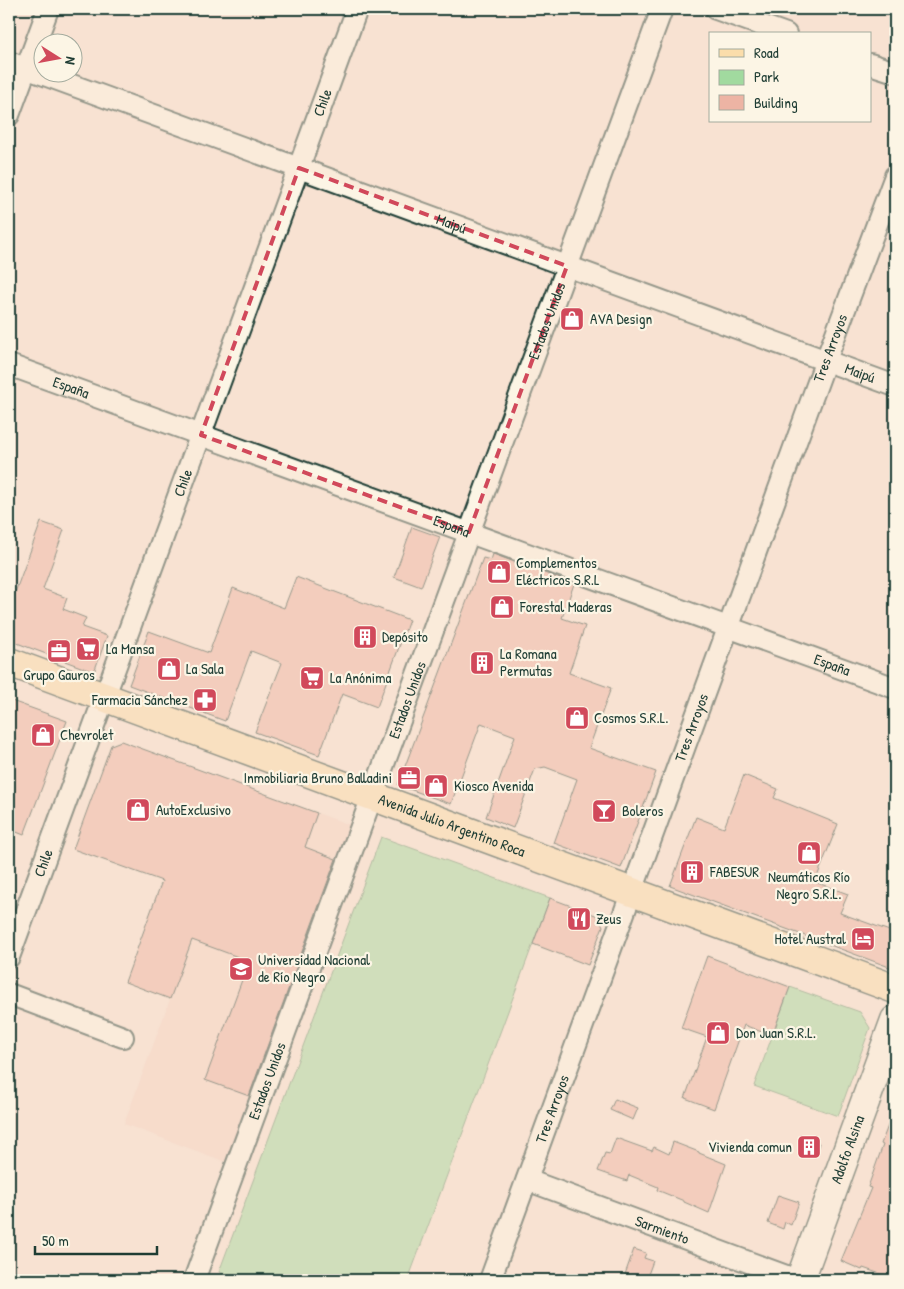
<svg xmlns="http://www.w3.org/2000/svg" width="904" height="1289" font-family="'Patrick Hand',sans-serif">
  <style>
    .built { fill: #f5d4c4 }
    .green { fill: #a1da9f; stroke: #608c6a }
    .building { fill: #edb4a4; stroke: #1f3d34 }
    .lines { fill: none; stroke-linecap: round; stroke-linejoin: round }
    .minor-casing { stroke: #1f3d34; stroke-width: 24 }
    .secondary-casing { stroke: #1f3d34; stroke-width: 31 }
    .primary-casing { stroke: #1f3d34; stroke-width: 31 }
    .minor { stroke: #fcf5e5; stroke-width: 20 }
    .secondary { stroke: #fcf5e5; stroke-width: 28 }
    .primary { stroke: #fbddab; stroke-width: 28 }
    .marked { fill: none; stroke: #d1495b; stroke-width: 4; stroke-dasharray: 10 6; stroke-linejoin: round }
    .labels { text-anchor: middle; stroke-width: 4.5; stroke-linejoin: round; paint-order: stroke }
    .street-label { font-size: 15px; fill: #1f3d34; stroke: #fcf5e5 }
    .poi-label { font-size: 15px; fill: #1f3d34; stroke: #fcf5e5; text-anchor: start }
  </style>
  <rect width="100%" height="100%" fill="#f8e2d2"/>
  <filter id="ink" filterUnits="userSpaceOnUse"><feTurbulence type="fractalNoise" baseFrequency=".02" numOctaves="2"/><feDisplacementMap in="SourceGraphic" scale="10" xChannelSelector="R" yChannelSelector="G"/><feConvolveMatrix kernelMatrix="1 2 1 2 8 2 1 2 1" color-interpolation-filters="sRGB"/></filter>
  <g filter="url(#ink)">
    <!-- built -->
    <path class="built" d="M 248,788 L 353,826 L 229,1163 L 124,1124 Z"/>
    <!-- green -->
    <g class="green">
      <path d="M 381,837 L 550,898 L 408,1280 L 240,1280 L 219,1272 Z"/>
      <path d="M 790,987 L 860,1012 L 870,1028 L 838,1116 L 754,1086 Z"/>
    </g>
    <!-- building -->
    <g class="building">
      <path d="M 41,522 L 64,530 L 43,589 L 67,598 L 63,609 L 86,618 L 82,627 L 107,636 L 94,672 L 9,640 L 9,609 Z"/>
      <path d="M 412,527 L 440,537 L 421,587 L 394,577 Z"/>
      <path d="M 493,554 L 574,584 L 562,618 L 585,626 L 569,673 L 611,688 L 589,748 L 656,772 L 621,868 L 554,843 L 577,779 L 545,767 L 535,769 L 513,828 L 486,817 L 515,736 L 481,723 L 451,804 L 398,785 L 483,558 L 491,560 Z"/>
      <path d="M 296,577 L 409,620 L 377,707 L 342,694 L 319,755 L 255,732 L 282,663 L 251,651 L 225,721 L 129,685 L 149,631 L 209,653 L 233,588 L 284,608 Z"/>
      <path d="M 9,700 L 67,721 L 24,835 L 9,829 Z"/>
      <path d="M 121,741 L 317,813 L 305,847 L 336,859 L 249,1096 L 205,1080 L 249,961 L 192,940 L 170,999 L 125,982 L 162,881 L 73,849 L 111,745 Z"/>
      <path d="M 744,775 L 778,789 L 774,798 L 838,824 L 815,882 L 848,894 L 840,913 L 895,933 L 895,960 L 892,968 L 670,886 L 696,817 L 724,828 Z"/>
      <path d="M 550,898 L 598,916 L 603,926 L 588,965 L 533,944 Z"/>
      <path d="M 707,956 L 790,987 L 772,1036 L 744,1025 L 714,1109 L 685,1098 L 707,1037 L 681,1028 Z"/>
      <path d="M 615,1099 L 638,1108 L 633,1120 L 610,1110 Z"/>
      <path d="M 894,1110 L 895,1110 L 895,1279 L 863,1268 L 862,1270 L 841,1261 L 871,1188 L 868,1187 L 883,1145 L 881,1144 Z"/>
      <path d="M 803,1137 L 819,1143 L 815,1157 L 798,1151 Z"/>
      <path d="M 616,1138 L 652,1151 L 654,1147 L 669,1154 L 673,1142 L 699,1152 L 699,1153 L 726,1164 L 709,1213 L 684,1202 L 684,1201 L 657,1190 L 658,1187 L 629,1175 L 627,1181 L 598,1171 L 605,1153 L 610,1154 Z"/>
      <path d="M 778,1195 L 799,1202 L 791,1225 L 785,1222 L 783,1229 L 768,1223 Z"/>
      <path d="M 634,1249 L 646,1253 L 644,1258 L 653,1261 L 646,1280 L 623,1280 Z"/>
    </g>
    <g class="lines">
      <defs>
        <g id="minor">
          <path d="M 716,9 L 786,34"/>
          <path id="s1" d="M 9,62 L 895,386"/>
          <path d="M 870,64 L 895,72"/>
          <path d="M 9,115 L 48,9"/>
          <path id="s2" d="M 9,365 L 895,688"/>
          <path id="s3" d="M 9,957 L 357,9"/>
          <path d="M 9,994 L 123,1037"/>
          <path id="s4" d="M 527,1180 L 797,1280"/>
          <path id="s5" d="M 194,1280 L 662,9"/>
          <path id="s6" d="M 490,1280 L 826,360 L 895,176"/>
        </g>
        <g id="secondary">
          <path id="s7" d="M 800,1280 L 895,1020"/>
        </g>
        <g id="primary">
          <path id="s8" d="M 9,662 L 895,989"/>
        </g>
      </defs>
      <!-- minor casing -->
      <use href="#minor" class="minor-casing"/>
      <!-- secondary casing -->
      <use href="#secondary" class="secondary-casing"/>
      <!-- primary casing -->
      <use href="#primary" class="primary-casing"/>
      <!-- minor -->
      <use href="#minor" class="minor"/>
      <!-- secondary -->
      <use href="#secondary" class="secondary"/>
      <!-- primary -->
      <use href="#primary" class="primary"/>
    </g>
  </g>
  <!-- marked area -->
  <path d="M0 0H904V1289H0ZM 299,168 L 567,266 L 469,532 L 201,435 Z" fill="#f8e2d2" fill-opacity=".55" fill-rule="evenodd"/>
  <path class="marked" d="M 299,168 L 567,266 L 469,532 L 201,435 Z"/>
  <!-- icons -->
  <defs>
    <symbol id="shop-square" viewBox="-11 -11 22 22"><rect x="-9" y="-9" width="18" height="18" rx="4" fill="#d1495b" stroke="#fcf5e5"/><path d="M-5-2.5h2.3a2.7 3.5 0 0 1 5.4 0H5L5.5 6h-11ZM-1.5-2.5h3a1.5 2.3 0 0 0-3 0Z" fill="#fff"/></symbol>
    <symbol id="building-square" viewBox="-11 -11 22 22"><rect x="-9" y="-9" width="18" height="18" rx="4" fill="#d1495b" stroke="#fcf5e5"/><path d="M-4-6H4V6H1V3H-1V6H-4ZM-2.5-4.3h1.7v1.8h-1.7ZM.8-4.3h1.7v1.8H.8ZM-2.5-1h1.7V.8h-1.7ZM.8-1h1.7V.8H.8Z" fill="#fff"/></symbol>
    <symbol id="supermarket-square" viewBox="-11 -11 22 22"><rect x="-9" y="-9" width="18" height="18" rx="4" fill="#d1495b" stroke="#fcf5e5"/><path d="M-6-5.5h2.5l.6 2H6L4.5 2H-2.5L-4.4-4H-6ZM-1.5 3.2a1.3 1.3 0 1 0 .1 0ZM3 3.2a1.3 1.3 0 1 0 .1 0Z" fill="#fff"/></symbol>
    <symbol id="office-square" viewBox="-11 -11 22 22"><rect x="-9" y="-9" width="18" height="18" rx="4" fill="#d1495b" stroke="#fcf5e5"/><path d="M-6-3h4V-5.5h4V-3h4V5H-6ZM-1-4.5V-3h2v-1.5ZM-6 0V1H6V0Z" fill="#fff"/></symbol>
    <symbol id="pharmacy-square" viewBox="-11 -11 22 22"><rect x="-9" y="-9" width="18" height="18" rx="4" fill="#d1495b" stroke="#fcf5e5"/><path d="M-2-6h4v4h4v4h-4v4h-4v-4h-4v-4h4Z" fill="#fff"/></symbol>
    <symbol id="bar-square" viewBox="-11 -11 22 22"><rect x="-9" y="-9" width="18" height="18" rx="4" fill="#d1495b" stroke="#fcf5e5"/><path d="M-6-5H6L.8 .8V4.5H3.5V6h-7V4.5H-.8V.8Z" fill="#fff"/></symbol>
    <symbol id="restaurant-square" viewBox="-11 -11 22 22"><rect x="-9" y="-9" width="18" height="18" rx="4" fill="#d1495b" stroke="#fcf5e5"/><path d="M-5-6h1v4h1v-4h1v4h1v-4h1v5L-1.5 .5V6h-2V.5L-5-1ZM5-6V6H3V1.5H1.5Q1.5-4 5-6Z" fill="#fff"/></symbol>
    <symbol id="hotel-square" viewBox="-11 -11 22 22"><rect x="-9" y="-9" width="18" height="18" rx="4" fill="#d1495b" stroke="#fcf5e5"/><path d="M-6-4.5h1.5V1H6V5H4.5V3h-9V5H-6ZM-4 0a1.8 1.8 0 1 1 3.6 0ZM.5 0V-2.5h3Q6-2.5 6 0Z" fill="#fff"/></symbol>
    <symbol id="university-square" viewBox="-11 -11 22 22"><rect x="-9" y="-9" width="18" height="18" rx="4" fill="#d1495b" stroke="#fcf5e5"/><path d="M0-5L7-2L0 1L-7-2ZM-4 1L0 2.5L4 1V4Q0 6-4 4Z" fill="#fff"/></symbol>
  </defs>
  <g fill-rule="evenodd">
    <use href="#shop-square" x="558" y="305" width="28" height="28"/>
    <use href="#shop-square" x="485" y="558" width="28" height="28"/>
    <use href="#shop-square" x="488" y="593" width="28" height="28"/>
    <use href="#building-square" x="351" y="623" width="28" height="28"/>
    <use href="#supermarket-square" x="74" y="635" width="28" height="28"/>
    <use href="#office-square" x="45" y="637" width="28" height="28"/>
    <use href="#building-square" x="468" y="649" width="28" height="28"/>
    <use href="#shop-square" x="155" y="655" width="28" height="28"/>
    <use href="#supermarket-square" x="298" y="664" width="28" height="28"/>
    <use href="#pharmacy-square" x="191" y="686" width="28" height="28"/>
    <use href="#shop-square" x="563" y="704" width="28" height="28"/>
    <use href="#shop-square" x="29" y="721" width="28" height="28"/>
    <use href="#office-square" x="395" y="764" width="28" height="28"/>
    <use href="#shop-square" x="422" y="772" width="28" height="28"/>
    <use href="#shop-square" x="124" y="796" width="28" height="28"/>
    <use href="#bar-square" x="590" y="797" width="28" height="28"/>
    <use href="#shop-square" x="795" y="839" width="28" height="28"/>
    <use href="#building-square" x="678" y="858" width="28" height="28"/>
    <use href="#restaurant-square" x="565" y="905" width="28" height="28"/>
    <use href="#hotel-square" x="849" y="925" width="28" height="28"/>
    <use href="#university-square" x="227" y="955" width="28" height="28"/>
    <use href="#shop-square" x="704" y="1019" width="28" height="28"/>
    <use href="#building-square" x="795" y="1133" width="28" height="28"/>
  </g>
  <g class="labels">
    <!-- street labels -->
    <g class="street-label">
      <text dy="5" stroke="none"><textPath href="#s3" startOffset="910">Chile</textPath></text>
      <text dy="5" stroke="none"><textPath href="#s1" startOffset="471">Maipú</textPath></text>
      <text dy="5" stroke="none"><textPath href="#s5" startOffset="1022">Estados Unidos</textPath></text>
      <text dy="5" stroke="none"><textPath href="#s6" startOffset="992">Tres Arroyos</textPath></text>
      <text dy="5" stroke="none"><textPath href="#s1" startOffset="906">Maipú</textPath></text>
      <text dy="5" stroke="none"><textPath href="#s2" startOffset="66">España</textPath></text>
      <text dy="5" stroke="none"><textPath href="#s3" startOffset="505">Chile</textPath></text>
      <text dy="5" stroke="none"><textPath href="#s2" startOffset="471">España</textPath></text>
      <text dy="5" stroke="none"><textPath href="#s2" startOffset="876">España</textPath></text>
      <text dy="5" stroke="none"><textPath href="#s5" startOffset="618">Estados Unidos</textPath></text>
      <text dy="5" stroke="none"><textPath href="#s6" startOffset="588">Tres Arroyos</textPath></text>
      <text dy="5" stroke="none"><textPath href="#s8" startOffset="472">Avenida Julio Argentino Roca</textPath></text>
      <text dy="5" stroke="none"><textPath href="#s3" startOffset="100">Chile</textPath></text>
      <text dy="5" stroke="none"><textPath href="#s5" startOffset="212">Estados Unidos</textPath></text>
      <text dy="5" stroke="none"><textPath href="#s6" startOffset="182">Tres Arroyos</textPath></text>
      <text dy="5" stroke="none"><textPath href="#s7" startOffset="139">Adolfo Alsina</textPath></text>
      <text dy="5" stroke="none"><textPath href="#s4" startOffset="144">Sarmiento</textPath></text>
    </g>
    <!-- poi labels -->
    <g class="poi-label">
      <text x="590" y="324">AVA Design</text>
      <text x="516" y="568">Complementos<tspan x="516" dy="17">Eléctricos S.R.L</tspan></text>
      <text x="520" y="612">Forestal Maderas</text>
      <text x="382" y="642">Depósito</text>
      <text x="106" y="654">La Mansa</text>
      <text x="500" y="659">La Romana<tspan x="500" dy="17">Permutas</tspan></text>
      <text x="186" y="674">La Sala</text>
      <text x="59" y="680" text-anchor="middle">Grupo Gauros</text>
      <text x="330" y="683">La Anónima</text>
      <text x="188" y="705" text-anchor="end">Farmacia Sánchez</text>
      <text x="594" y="723">Cosmos S.R.L.</text>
      <text x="60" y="740">Chevrolet</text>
      <text x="392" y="783" text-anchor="end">Inmobiliaria Bruno Balladini</text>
      <text x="454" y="791">Kiosco Avenida</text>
      <text x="156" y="815">AutoExclusivo</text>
      <text x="622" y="816">Boleros</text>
      <text x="710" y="877">FABESUR</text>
      <text x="809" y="882" text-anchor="middle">Neumáticos Río<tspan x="809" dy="17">Negro S.R.L.</tspan></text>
      <text x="596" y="924">Zeus</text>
      <text x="846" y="944" text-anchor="end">Hotel Austral</text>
      <text x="258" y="965">Universidad Nacional<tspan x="258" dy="17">de Río Negro</tspan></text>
      <text x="736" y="1038">Don Juan S.R.L.</text>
      <text x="792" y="1152" text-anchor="end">Vivienda comun</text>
    </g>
  </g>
  <!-- margin -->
  <rect width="904" height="1289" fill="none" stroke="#fcf5e5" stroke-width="30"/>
  <rect x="15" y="15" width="874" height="1259" fill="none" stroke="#1f3d34" stroke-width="2" filter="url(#ink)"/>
  <!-- legend -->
  <rect x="709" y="32" width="162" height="90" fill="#fcf5e5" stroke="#a4ab9e"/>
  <rect x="719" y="49" width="25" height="8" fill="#fbddab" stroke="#a4ab9e"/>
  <text x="754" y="58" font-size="15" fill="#1f3d34">Road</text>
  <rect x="719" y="70" width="25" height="15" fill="#a1da9f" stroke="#a4ab9e"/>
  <text x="754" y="82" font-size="15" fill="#1f3d34">Park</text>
  <rect x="719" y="95" width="25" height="15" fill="#edb4a4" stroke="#a4ab9e"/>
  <text x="754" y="108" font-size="15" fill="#1f3d34">Building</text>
  <!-- north arrow -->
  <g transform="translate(58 58) rotate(101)"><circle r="24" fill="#fcf5e5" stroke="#a4ab9e"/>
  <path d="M0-4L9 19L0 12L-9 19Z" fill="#d1495b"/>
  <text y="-8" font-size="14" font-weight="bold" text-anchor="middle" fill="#1f3d34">N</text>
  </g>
  <!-- scale -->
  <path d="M35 1246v8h122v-8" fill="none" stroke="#1f3d34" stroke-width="2.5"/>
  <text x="42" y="1246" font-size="15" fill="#1f3d34" stroke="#fcf5e5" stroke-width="4" paint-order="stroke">50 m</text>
</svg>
